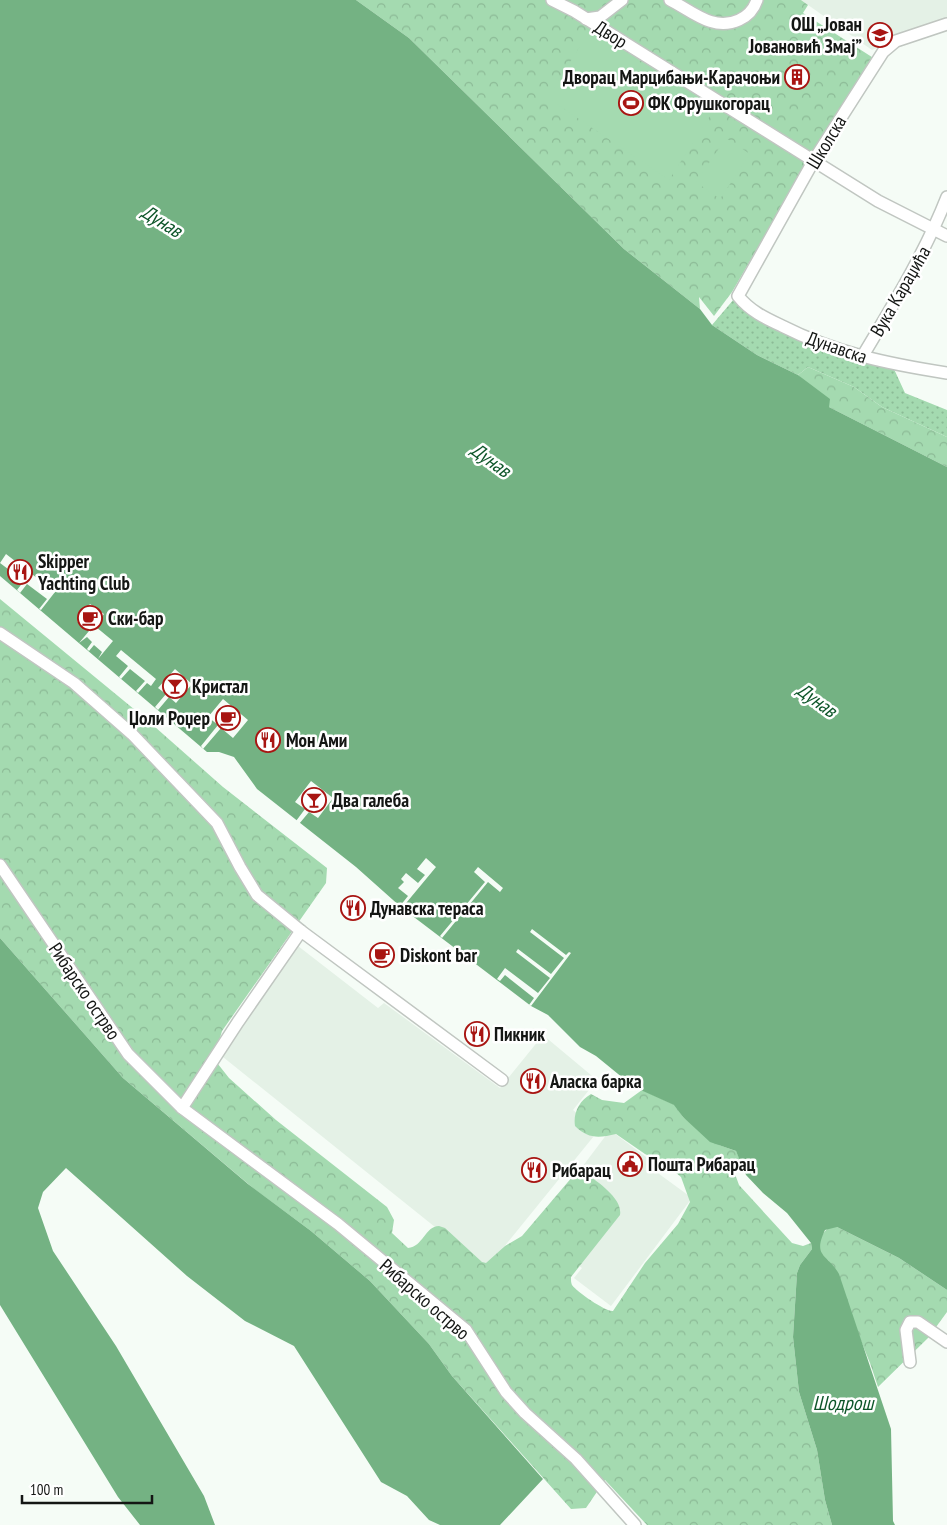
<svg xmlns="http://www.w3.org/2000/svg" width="947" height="1525" font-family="'PT Sans Narrow',sans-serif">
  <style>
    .built { fill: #e4f1e6 }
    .grass { fill: url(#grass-dots) }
    .forest { fill: url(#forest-crowns) }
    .garden { fill: #a4dab0 }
    .water { fill: #74b283 }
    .pier { fill: #f5fcf6 }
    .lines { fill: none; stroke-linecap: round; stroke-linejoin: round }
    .minor-casing { stroke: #c0c6c1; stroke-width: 14 }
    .minor { stroke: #fff; stroke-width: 11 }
    .labels { text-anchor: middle; stroke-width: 5; stroke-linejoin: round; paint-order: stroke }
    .poi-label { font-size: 19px; font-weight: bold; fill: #141614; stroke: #fff; text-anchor: start }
    .street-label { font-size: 19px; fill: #141614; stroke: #fff }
    .water-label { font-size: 20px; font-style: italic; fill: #0e562a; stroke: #fff }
  </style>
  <defs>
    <pattern id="grass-dots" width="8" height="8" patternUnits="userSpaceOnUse" patternTransform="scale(1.25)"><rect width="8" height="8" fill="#a4dab0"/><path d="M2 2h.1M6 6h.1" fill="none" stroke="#8cba96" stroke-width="1.8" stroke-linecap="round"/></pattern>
    <pattern id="forest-crowns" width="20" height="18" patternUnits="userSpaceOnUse" patternTransform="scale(1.25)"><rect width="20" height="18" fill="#a4dab0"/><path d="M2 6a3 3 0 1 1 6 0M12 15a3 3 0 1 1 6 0" fill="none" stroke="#8cba96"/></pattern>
  </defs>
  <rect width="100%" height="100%" fill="#f5fcf6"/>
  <!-- built -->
  <g class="built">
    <path d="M 801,0 L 947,0 L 947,20 L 872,50 Z"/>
    <path d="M 298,946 L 378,1008 L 384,1003 L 500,1088 L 543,1035 L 597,1080 L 573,1110 L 598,1131 L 473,1285 L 435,1227 L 218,1053 Z"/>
    <path d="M 610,1130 L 658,1166 L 655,1171 L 692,1198 L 611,1306 L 574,1278 L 582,1268 L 534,1231 Z"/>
  </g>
  <!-- grass -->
  <path class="grass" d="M 734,299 L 750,313 L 894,369 L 905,393 L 947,410 L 947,437 L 882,407 L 854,387 L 808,367 L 798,375 L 757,355 L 712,325 Z"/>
  <!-- forest -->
  <g class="forest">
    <path d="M 356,0 L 801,0 L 808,5 L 803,13 L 875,59 L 788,196 L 732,292 L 714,316 L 699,297 L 700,309 L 624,249 L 409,38 Z"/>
    <path d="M 808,367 L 854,387 L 882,407 L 947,437 L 947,467 L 829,407 L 798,375 Z"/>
    <path d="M 0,599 L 146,719 L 223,787 L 327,868 L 326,883 L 222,1031 L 214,1059 L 229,1078 L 276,1120 L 387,1207 L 394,1220 L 392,1233 L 408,1248 C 423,1247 425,1226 439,1226 L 445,1228 L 482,1262 L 486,1263 L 505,1246 L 522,1236 L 573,1176 L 587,1174 C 599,1183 623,1199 620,1215 L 571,1277 C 571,1281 571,1282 572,1285 C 577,1292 606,1312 613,1311 L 645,1263 L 678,1224 L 690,1202 L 681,1177 L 664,1163 L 645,1154 L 616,1134 C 599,1138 588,1139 575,1126 C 573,1113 579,1101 591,1094 L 602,1100 L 624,1103 L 642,1090 L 675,1105 L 683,1117 L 719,1145 L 736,1151 L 741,1161 L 735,1174 L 739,1185 L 792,1243 L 803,1246 L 811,1243 L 812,1249 L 800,1265 L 797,1273 L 793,1337 L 799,1392 L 817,1450 L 825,1500 L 832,1525 L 647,1525 L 605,1480 L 586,1508 L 571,1509 L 452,1376 L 429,1344 L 370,1281 L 311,1231 L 253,1188 L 123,1078 L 0,938 Z"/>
    <path d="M 830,1227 L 837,1227 L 899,1258 L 947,1290 L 947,1312 L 928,1338 L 878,1387 L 870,1363 L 828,1260 C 813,1255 819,1233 830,1227 Z"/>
  </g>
  <!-- garden -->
  <g class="garden">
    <path d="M 589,31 L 715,108 L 669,180 L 548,98 Z"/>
    <path d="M 726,138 L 750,154 L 720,199 L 696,182 Z"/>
  </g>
  <!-- water -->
  <g class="water">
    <path d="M 0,0 L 356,0 L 409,38 L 624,249 L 700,309 L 712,325 L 757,355 L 798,375 L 830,399 L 829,407 L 947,467 L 947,1290 L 899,1258 L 837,1227 L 825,1230 C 812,1258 828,1254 839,1274 L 891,1429 L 893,1521 L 895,1525 L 832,1525 L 825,1500 L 817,1450 L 799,1392 L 793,1337 L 797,1273 L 800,1265 L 812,1249 L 811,1243 L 787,1213 L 763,1193 L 746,1175 L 736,1151 L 710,1142 L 683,1117 L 674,1105 L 634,1087 L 596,1056 L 580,1047 L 548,1015 L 531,1006 L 402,908 L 356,867 L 257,789 L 234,757 L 219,752 L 207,752 L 0,576 Z"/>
    <path d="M 0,938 L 123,1078 L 248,1184 L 311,1231 L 370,1281 L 429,1344 L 452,1376 L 543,1479 L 500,1525 L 440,1525 L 429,1520 L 407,1496 L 381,1482 L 294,1346 L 245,1321 L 187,1276 L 66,1168 L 43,1192 L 38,1208 L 53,1251 L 116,1346 L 204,1496 L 215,1525 L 140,1525 L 118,1497 L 0,1305 Z"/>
  </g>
  <!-- pier -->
  <g class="pier">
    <path d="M 6,554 L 55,592 L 41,610 L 39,609 L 47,599 L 27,584 L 20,593 L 17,590 L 24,581 L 0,563 Z"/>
    <path d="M 90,604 L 104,614 L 90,632 L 96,627 L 113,641 L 98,659 L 102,652 L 94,645 L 89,651 L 87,649 L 92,642 L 87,637 L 79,643 L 89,631 L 77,621 Z"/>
    <path d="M 121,650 L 156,679 L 151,686 L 147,683 L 138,693 L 136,691 L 145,681 L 130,669 L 121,679 L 119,677 L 128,666 L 116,656 Z"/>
    <path d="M 175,669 L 192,684 L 176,703 L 169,697 L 158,710 L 155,707 L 166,694 L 158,688 Z"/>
    <path d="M 223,699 L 248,720 L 233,738 L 221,728 L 203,749 L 201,746 L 218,725 L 208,717 Z"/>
    <path d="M 311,781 L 333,798 L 318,818 L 309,812 L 299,824 L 296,821 L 305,809 L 295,802 Z"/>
    <path d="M 426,858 L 436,867 L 402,908 L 400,906 L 408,896 L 398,888 L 404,882 L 401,879 L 406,873 L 418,883 L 425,875 L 417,869 Z"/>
    <path d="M 478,867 L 503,888 L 500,892 L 488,882 L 442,938 L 440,936 L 485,882 L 474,872 Z"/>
    <path d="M 532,929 L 566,955 L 569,952 L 571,953 L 531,1006 L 529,1005 L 534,998 L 505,975 L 500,981 L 497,979 L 505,968 L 538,993 L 550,978 L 516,952 L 518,949 L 551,974 L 564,958 L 530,932 Z"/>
  </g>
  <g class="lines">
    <defs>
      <g id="minor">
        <path d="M 552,0 L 574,11 L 878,201 L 947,236"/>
        <path d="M 670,0 C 692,11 713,32 739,20 C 748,16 754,9 757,0"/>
        <path d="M 586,19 L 600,17 L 622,0"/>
        <path d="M 947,24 L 896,41 L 883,52 L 814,160 L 738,296 C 750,311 765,318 782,326 C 835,353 889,364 947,373"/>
        <path d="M 862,357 C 893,305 925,253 947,197"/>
        <path d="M 0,633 L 74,683 L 132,734 L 217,823 L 240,867 L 257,895 L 301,931"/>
        <path d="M 0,865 L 128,1054 L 182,1108 L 338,1224 L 466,1330 L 506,1392 L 525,1413 L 576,1459 L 635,1525"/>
        <path d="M 182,1108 L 238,1022 L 301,931 L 502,1080"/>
        <path d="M 910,1362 L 906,1330 L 910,1322 L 918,1322 L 947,1342"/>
      </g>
    </defs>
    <!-- minor casing -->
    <use href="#minor" class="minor-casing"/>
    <!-- minor -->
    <use href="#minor" class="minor"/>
  </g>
  <!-- icons -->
  <defs>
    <symbol id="school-ring" viewBox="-11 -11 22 22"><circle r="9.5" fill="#fff" stroke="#a81512" stroke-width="1.5"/><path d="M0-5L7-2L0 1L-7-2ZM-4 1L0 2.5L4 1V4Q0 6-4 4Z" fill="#a81512"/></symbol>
    <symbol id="building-ring" viewBox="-11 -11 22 22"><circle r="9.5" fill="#fff" stroke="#a81512" stroke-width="1.5"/><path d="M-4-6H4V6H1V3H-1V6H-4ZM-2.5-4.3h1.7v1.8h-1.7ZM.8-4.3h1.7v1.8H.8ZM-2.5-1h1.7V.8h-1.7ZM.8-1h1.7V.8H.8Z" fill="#a81512"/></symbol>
    <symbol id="stadium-ring" viewBox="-11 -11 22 22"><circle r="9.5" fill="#fff" stroke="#a81512" stroke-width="1.5"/><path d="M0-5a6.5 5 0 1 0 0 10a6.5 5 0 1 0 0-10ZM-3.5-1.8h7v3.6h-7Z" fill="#a81512"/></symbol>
    <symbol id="restaurant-ring" viewBox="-11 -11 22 22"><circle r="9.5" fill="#fff" stroke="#a81512" stroke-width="1.5"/><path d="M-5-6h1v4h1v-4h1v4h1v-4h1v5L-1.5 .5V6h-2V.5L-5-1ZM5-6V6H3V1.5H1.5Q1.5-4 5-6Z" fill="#a81512"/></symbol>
    <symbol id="cafe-ring" viewBox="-11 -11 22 22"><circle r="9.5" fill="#fff" stroke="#a81512" stroke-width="1.5"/><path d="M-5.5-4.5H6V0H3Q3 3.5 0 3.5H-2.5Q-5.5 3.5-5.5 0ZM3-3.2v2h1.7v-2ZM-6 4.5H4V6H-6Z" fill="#a81512"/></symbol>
    <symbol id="bar-ring" viewBox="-11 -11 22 22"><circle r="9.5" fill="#fff" stroke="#a81512" stroke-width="1.5"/><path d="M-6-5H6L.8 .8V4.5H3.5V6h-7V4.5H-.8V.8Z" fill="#a81512"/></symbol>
    <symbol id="civic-ring" viewBox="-11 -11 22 22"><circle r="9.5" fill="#fff" stroke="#a81512" stroke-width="1.5"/><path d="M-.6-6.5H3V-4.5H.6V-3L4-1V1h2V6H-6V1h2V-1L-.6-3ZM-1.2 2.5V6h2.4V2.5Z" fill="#a81512"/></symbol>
  </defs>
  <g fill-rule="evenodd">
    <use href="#school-ring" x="866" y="21" width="28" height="28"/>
    <use href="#building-ring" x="783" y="63" width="28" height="28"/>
    <use href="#stadium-ring" x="617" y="89" width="28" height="28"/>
    <use href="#restaurant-ring" x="6" y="558" width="28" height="28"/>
    <use href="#cafe-ring" x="76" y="604" width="28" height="28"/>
    <use href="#bar-ring" x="161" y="672" width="28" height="28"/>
    <use href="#cafe-ring" x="214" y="704" width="28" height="28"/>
    <use href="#restaurant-ring" x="254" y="726" width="28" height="28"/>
    <use href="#bar-ring" x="300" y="786" width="28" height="28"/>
    <use href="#restaurant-ring" x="339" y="894" width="28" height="28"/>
    <use href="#cafe-ring" x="368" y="941" width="28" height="28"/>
    <use href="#restaurant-ring" x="463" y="1020" width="28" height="28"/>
    <use href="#restaurant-ring" x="519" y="1067" width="28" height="28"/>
    <use href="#civic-ring" x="616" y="1150" width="28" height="28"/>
    <use href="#restaurant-ring" x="520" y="1156" width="28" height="28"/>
  </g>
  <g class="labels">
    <!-- poi labels -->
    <g class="poi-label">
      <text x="862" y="31" text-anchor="end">ОШ „Јован<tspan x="862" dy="22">Јовановић Змај”</tspan></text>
      <text x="780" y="84" text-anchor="end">Дворац Марцибањи-Карачоњи</text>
      <text x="648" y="110">ФК Фрушкогорац</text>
      <text x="38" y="568">Skipper<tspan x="38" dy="22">Yachting Club</tspan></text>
      <text x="108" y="625">Ски-бар</text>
      <text x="192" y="693">Кристал</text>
      <text x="210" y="725" text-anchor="end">Џоли Роџер</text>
      <text x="286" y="747">Мон Ами</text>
      <text x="332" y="807">Два галеба</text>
      <text x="370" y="915">Дунавска тераса</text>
      <text x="400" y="962">Diskont bar</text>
      <text x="494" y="1041">Пикник</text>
      <text x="550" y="1088">Аласка барка</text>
      <text x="648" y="1171">Пошта Рибарац</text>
      <text x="552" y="1177">Рибарац</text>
    </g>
    <!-- street labels -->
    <g class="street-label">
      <text transform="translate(611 34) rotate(32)" y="7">Двор</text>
      <text transform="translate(826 142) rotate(-59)" y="7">Школска</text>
      <text transform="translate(900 291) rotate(-60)" y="7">Вука Караџића</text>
      <text transform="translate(837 347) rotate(19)" y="7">Дунавска</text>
      <text transform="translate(85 991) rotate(56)" y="7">Рибарско острво</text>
      <text transform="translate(425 1299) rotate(41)" y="7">Рибарско острво</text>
    </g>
    <!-- water labels -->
    <g class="water-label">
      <text transform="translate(162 221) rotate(32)" y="7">Дунав</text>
      <text transform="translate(491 460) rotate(36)" y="7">Дунав</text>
      <text transform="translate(817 700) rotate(36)" y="7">Дунав</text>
      <text x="843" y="1410">Шодрош</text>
    </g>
  </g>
  <!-- scale -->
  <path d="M22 1495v8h130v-8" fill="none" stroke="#141614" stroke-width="2.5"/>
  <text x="30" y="1495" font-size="15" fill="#141614" stroke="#ffffff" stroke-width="4" paint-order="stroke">100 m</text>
</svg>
